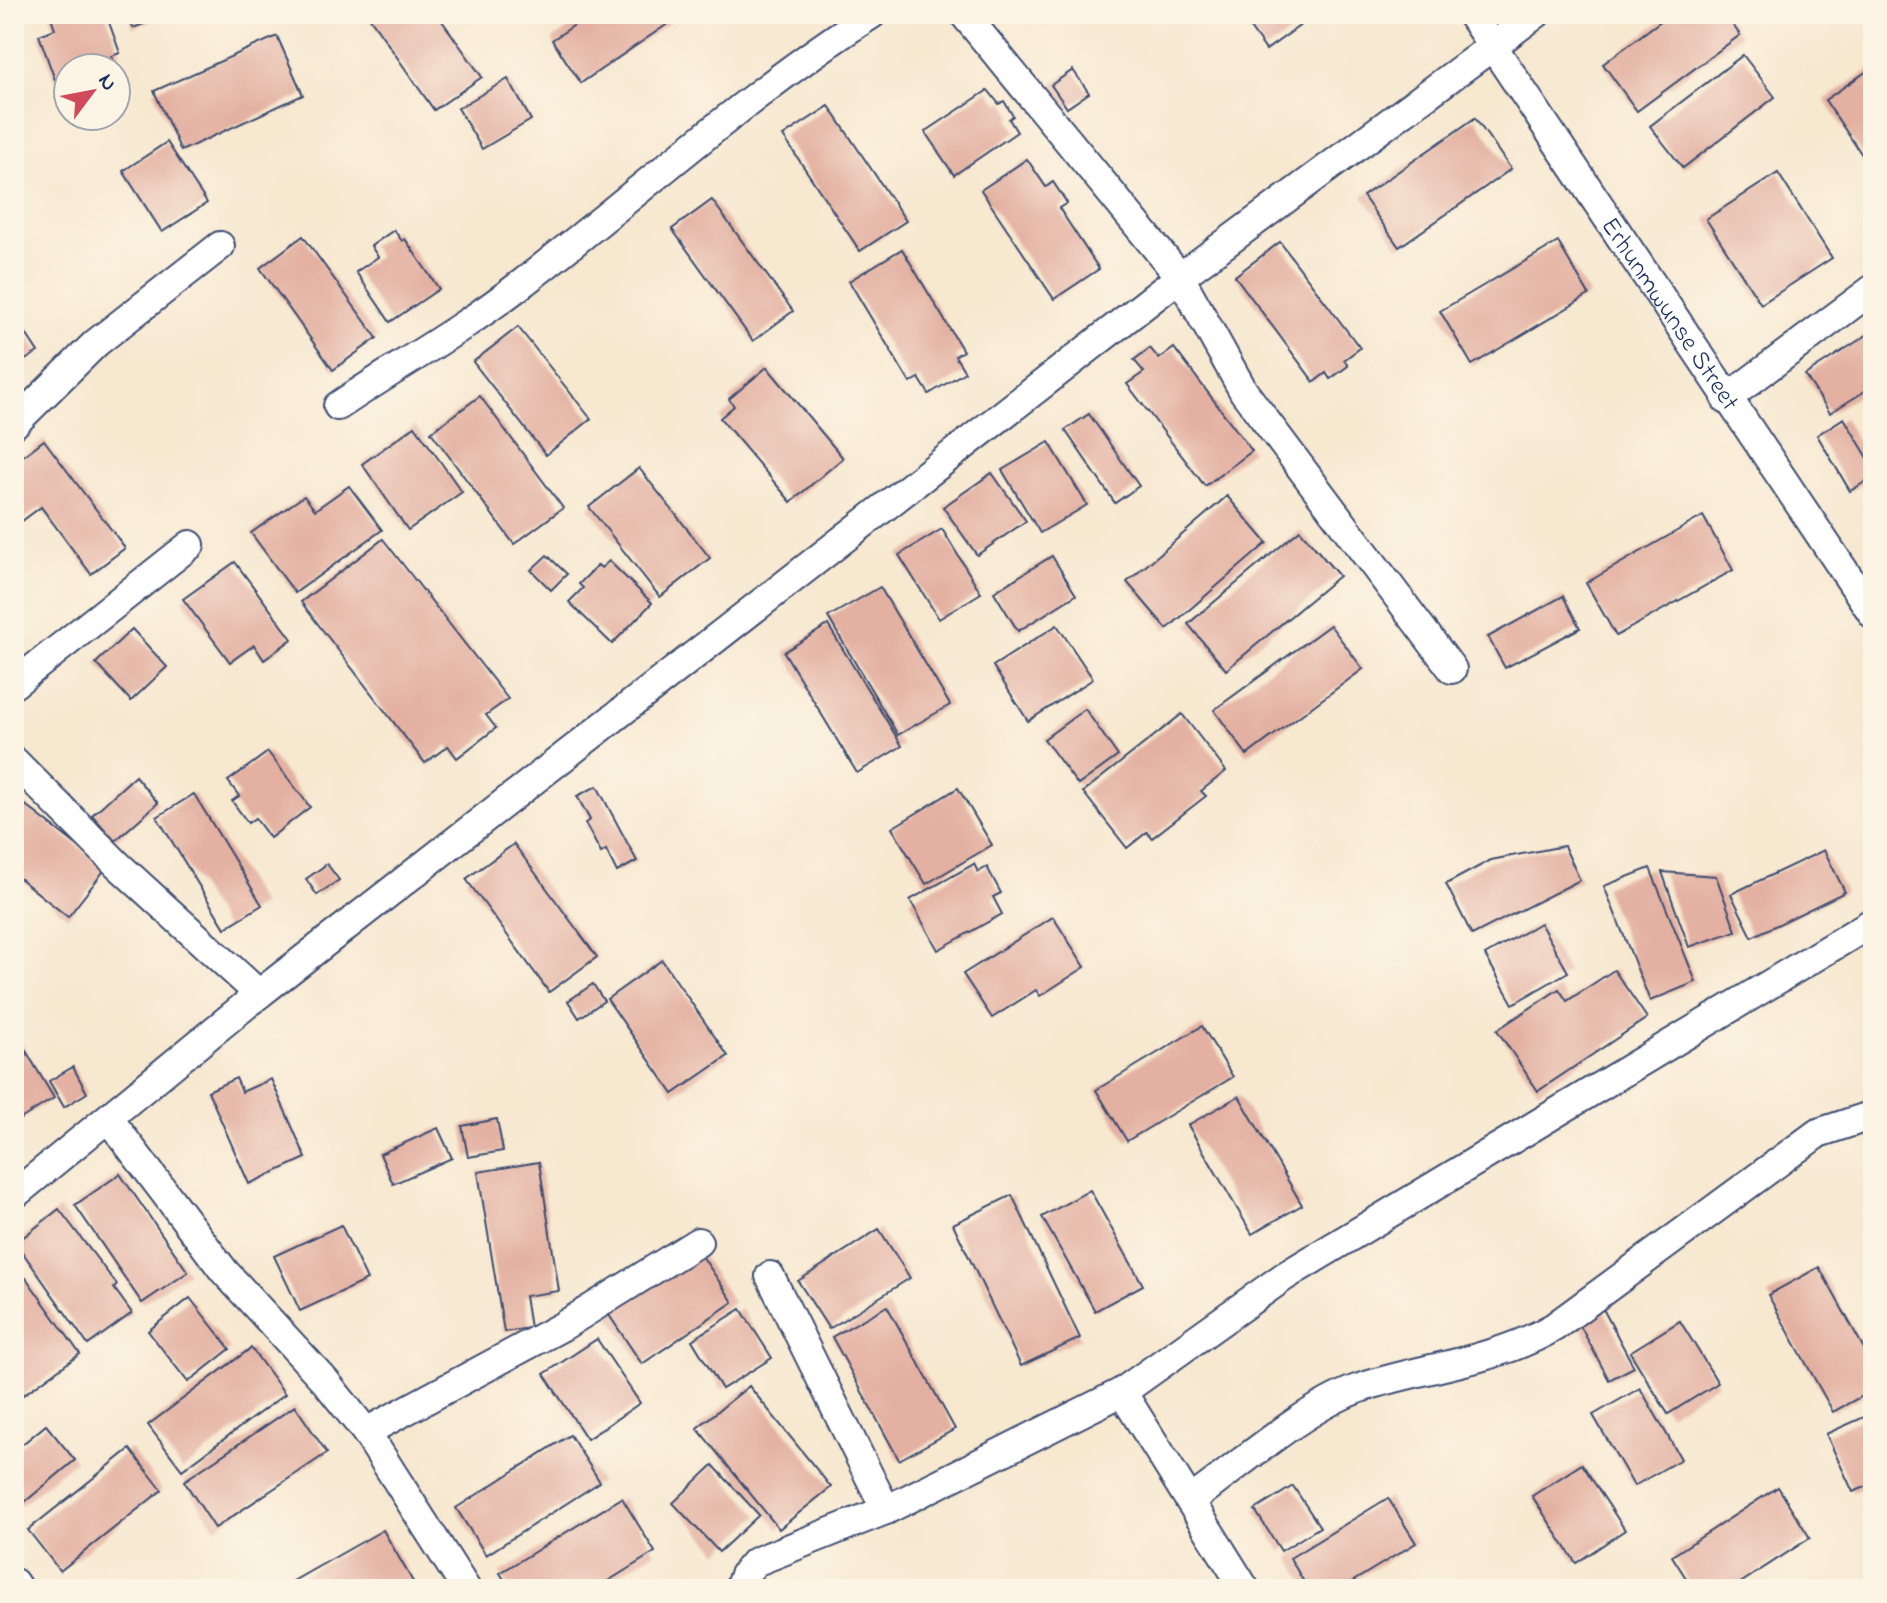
<svg xmlns="http://www.w3.org/2000/svg" width="1887" height="1603" font-family="'Indie Flower',sans-serif">
  <style>
    .building { fill: #e3b0a1 }
    .lines { fill: none; stroke-linecap: round; stroke-linejoin: round }
    .street-casing { stroke: #3c4b6f; stroke-width: 32 }
    .street { stroke: #fff; stroke-width: 28 }
    .labels { text-anchor: middle; stroke-width: 7; stroke-linejoin: round; paint-order: stroke }
    .street-label { font-size: 26px; fill: #1b2f5e; stroke: #fcf5e5 }
  </style>
  <rect width="100%" height="100%" fill="#fcf5e5"/>
  <filter id="ink" filterUnits="userSpaceOnUse"><feTurbulence type="fractalNoise" baseFrequency=".0125" numOctaves="2"/><feDisplacementMap in="SourceGraphic" scale="16" xChannelSelector="R" yChannelSelector="G"/><feConvolveMatrix kernelMatrix="1 2 1 2 8 2 1 2 1" color-interpolation-filters="sRGB"/></filter>
  <filter id="wash" filterUnits="userSpaceOnUse"><feTurbulence type="fractalNoise" baseFrequency=".006" numOctaves="4" result="noise"/><feDisplacementMap in="SourceGraphic" scale="32" xChannelSelector="R" yChannelSelector="G"/><feGaussianBlur stdDeviation="1.8" result="paint"/><feColorMatrix in="noise" values="0 0 0 0 0 0 0 0 0 0 0 0 0 0 0 0 0 1.4 0 .05"/><feComposite in="paint" operator="in"/></filter>
  <g filter="url(#wash)">
    <rect width="100%" height="100%" fill="#f7e8d0"/>
    <g id="blocks">
      <!-- building -->
      <g class="building">
        <path d="M 50,14 L 106,14 L 120,53 L 111,56 L 115,67 L 68,68 L 68,75 L 55,80 L 39,35 L 55,29 Z"/>
        <path d="M 128,14 L 171,14 L 133,28 Z"/>
        <path d="M 367,14 L 437,14 L 482,77 L 434,110 Z"/>
        <path d="M 591,14 L 667,14 L 672,21 L 581,83 L 552,40 Z"/>
        <path d="M 1240,14 L 1316,14 L 1266,50 Z"/>
        <path d="M 1670,14 L 1725,14 L 1740,35 L 1637,111 L 1603,64 Z"/>
        <path d="M 277,36 L 303,95 L 181,151 L 154,91 Z"/>
        <path d="M 1743,55 L 1775,97 L 1683,168 L 1650,126 Z"/>
        <path d="M 1873,67 L 1873,171 L 1825,100 Z"/>
        <path d="M 1073,70 L 1089,93 L 1067,108 L 1051,85 Z"/>
        <path d="M 508,79 L 531,120 L 482,149 L 458,108 Z"/>
        <path d="M 988,90 L 999,104 L 1004,101 L 1013,116 L 1009,119 L 1017,132 L 954,175 L 925,132 Z"/>
        <path d="M 829,106 L 906,221 L 860,251 L 783,136 Z"/>
        <path d="M 1475,118 L 1511,169 L 1399,247 L 1363,196 Z"/>
        <path d="M 167,142 L 207,203 L 162,232 L 123,171 Z"/>
        <path d="M 1027,159 L 1046,187 L 1053,182 L 1067,203 L 1059,208 L 1099,269 L 1054,299 L 981,190 Z"/>
        <path d="M 1778,173 L 1832,258 L 1761,304 L 1706,219 Z"/>
        <path d="M 712,200 L 793,311 L 753,341 L 672,229 Z"/>
        <path d="M 394,230 L 402,241 L 405,239 L 439,289 L 390,322 L 356,272 L 378,257 L 371,246 Z"/>
        <path d="M 303,236 L 377,338 L 333,370 L 260,268 Z"/>
        <path d="M 1280,242 L 1360,348 L 1344,360 L 1348,366 L 1330,379 L 1326,373 L 1314,382 L 1235,276 Z"/>
        <path d="M 1558,242 L 1589,295 L 1472,365 L 1440,311 Z"/>
        <path d="M 902,249 L 963,351 L 955,356 L 965,372 L 929,394 L 919,378 L 910,383 L 849,281 Z"/>
        <path d="M 14,315 L 38,352 L 14,367 Z"/>
        <path d="M 518,327 L 591,419 L 546,455 L 473,362 Z"/>
        <path d="M 1873,331 L 1873,386 L 1830,413 L 1805,375 Z"/>
        <path d="M 1150,348 L 1159,359 L 1174,348 L 1252,451 L 1205,486 L 1127,384 L 1144,372 L 1134,360 Z"/>
        <path d="M 767,367 L 843,458 L 791,502 L 720,418 L 734,406 L 729,399 Z"/>
        <path d="M 480,396 L 563,508 L 514,544 L 431,432 Z"/>
        <path d="M 1089,414 L 1139,486 L 1115,503 L 1065,430 Z"/>
        <path d="M 1844,418 L 1873,466 L 1873,477 L 1850,491 L 1817,435 Z"/>
        <path d="M 415,426 L 462,492 L 408,530 L 362,464 Z"/>
        <path d="M 44,440 L 125,548 L 91,574 L 41,507 L 14,527 L 14,463 Z"/>
        <path d="M 1049,442 L 1087,505 L 1040,533 L 1002,470 Z"/>
        <path d="M 639,468 L 710,558 L 660,597 L 589,507 Z"/>
        <path d="M 992,473 L 1026,521 L 977,555 L 943,507 Z"/>
        <path d="M 349,486 L 382,530 L 295,593 L 251,533 L 304,496 L 315,510 Z"/>
        <path d="M 1227,496 L 1267,543 L 1167,629 L 1127,582 Z"/>
        <path d="M 1703,516 L 1733,570 L 1616,636 L 1586,583 Z"/>
        <path d="M 942,529 L 981,593 L 939,619 L 899,555 Z"/>
        <path d="M 1300,530 L 1339,576 L 1226,670 L 1188,624 Z"/>
        <path d="M 383,539 L 508,699 L 486,715 L 496,728 L 457,758 L 448,746 L 425,763 L 301,602 Z"/>
        <path d="M 547,555 L 567,574 L 551,590 L 531,570 Z"/>
        <path d="M 1052,556 L 1076,595 L 1018,631 L 994,592 Z"/>
        <path d="M 609,561 L 652,603 L 612,644 L 569,602 L 583,588 L 579,584 L 598,565 L 601,568 Z"/>
        <path d="M 235,562 L 292,639 L 264,660 L 254,645 L 230,662 L 183,599 Z"/>
        <path d="M 880,587 L 950,705 L 898,735 L 828,617 Z"/>
        <path d="M 1563,596 L 1580,628 L 1505,668 L 1488,637 Z"/>
        <path d="M 828,625 L 902,746 L 857,773 L 784,652 Z"/>
        <path d="M 1057,625 L 1093,679 L 1028,721 L 993,666 Z"/>
        <path d="M 1330,625 L 1363,669 L 1247,755 L 1214,710 Z"/>
        <path d="M 132,629 L 167,667 L 131,701 L 96,663 Z"/>
        <path d="M 1085,709 L 1118,756 L 1078,785 L 1044,739 Z"/>
        <path d="M 1182,714 L 1226,771 L 1201,791 L 1206,796 L 1152,838 L 1147,832 L 1127,848 L 1083,792 Z"/>
        <path d="M 268,752 L 310,807 L 270,838 L 255,818 L 248,823 L 232,801 L 239,796 L 228,781 Z"/>
        <path d="M 135,776 L 158,803 L 115,841 L 92,815 Z"/>
        <path d="M 597,786 L 637,861 L 617,872 L 606,850 L 601,853 L 585,823 L 590,820 L 577,796 Z"/>
        <path d="M 958,788 L 992,845 L 926,884 L 892,828 Z"/>
        <path d="M 194,794 L 262,905 L 225,928 L 157,817 Z"/>
        <path d="M 14,796 L 106,868 L 68,917 L 14,874 Z"/>
        <path d="M 514,844 L 597,957 L 549,992 L 466,879 Z"/>
        <path d="M 1564,846 L 1580,880 L 1472,935 L 1446,884 L 1491,860 Z"/>
        <path d="M 1824,850 L 1845,892 L 1752,937 L 1731,894 Z"/>
        <path d="M 327,864 L 339,880 L 317,895 L 306,879 Z"/>
        <path d="M 974,864 L 978,872 L 987,867 L 1001,893 L 993,897 L 1002,914 L 938,950 L 910,900 Z"/>
        <path d="M 1650,868 L 1696,982 L 1650,1001 L 1604,886 Z"/>
        <path d="M 1662,872 L 1716,876 L 1736,931 L 1689,947 Z"/>
        <path d="M 1053,917 L 1085,967 L 1040,996 L 1036,990 L 992,1018 L 963,974 Z"/>
        <path d="M 1540,923 L 1568,972 L 1513,1004 L 1485,955 Z"/>
        <path d="M 662,960 L 728,1056 L 673,1094 L 607,999 Z"/>
        <path d="M 1614,970 L 1647,1018 L 1538,1091 L 1497,1030 L 1559,989 L 1567,1001 Z"/>
        <path d="M 593,984 L 604,1001 L 579,1018 L 568,1001 Z"/>
        <path d="M 1202,1026 L 1233,1077 L 1127,1141 L 1096,1090 Z"/>
        <path d="M 14,1031 L 54,1098 L 14,1123 Z"/>
        <path d="M 73,1067 L 87,1093 L 64,1107 L 49,1081 Z"/>
        <path d="M 236,1078 L 242,1092 L 271,1079 L 306,1158 L 249,1184 L 208,1091 Z"/>
        <path d="M 1239,1096 L 1302,1205 L 1252,1234 L 1188,1125 Z"/>
        <path d="M 497,1119 L 503,1151 L 468,1157 L 462,1126 Z"/>
        <path d="M 438,1128 L 452,1158 L 393,1184 L 380,1154 Z"/>
        <path d="M 539,1162 L 559,1291 L 525,1296 L 530,1328 L 504,1332 L 478,1172 Z"/>
        <path d="M 120,1174 L 188,1272 L 142,1303 L 75,1205 Z"/>
        <path d="M 1090,1190 L 1143,1285 L 1095,1311 L 1042,1217 Z"/>
        <path d="M 1012,1195 L 1080,1338 L 1021,1366 L 953,1224 Z"/>
        <path d="M 59,1209 L 117,1285 L 114,1288 L 132,1313 L 88,1345 L 16,1243 Z"/>
        <path d="M 341,1225 L 367,1280 L 300,1311 L 274,1256 Z"/>
        <path d="M 879,1229 L 910,1278 L 829,1329 L 798,1281 Z"/>
        <path d="M 698,1250 L 733,1302 L 642,1364 L 607,1312 Z"/>
        <path d="M 1819,1267 L 1873,1365 L 1873,1390 L 1833,1412 L 1768,1295 Z"/>
        <path d="M 26,1278 L 80,1354 L 23,1395 L 14,1382 L 14,1287 Z"/>
        <path d="M 190,1298 L 230,1349 L 188,1382 L 148,1331 Z"/>
        <path d="M 887,1306 L 955,1429 L 899,1460 L 832,1337 Z"/>
        <path d="M 1602,1307 L 1634,1367 L 1609,1380 L 1577,1320 Z"/>
        <path d="M 741,1309 L 772,1358 L 722,1389 L 692,1340 Z"/>
        <path d="M 1680,1321 L 1718,1383 L 1668,1414 L 1630,1352 Z"/>
        <path d="M 597,1339 L 640,1403 L 587,1439 L 544,1374 Z"/>
        <path d="M 251,1348 L 285,1394 L 182,1470 L 148,1425 Z"/>
        <path d="M 749,1386 L 831,1487 L 779,1529 L 697,1428 Z"/>
        <path d="M 1640,1388 L 1681,1459 L 1634,1486 L 1593,1415 Z"/>
        <path d="M 295,1406 L 327,1453 L 215,1528 L 184,1481 Z"/>
        <path d="M 1873,1413 L 1873,1484 L 1853,1492 L 1826,1434 Z"/>
        <path d="M 46,1425 L 75,1460 L 20,1506 L 14,1498 L 14,1451 Z"/>
        <path d="M 570,1435 L 600,1482 L 486,1555 L 456,1508 Z"/>
        <path d="M 130,1449 L 162,1490 L 60,1571 L 28,1530 Z"/>
        <path d="M 1582,1464 L 1625,1530 L 1576,1563 L 1532,1496 Z"/>
        <path d="M 713,1465 L 759,1515 L 719,1552 L 673,1503 Z"/>
        <path d="M 1293,1486 L 1320,1527 L 1281,1551 L 1255,1510 Z"/>
        <path d="M 1778,1487 L 1810,1538 L 1731,1589 L 1693,1589 L 1672,1556 Z"/>
        <path d="M 622,1498 L 655,1552 L 595,1589 L 510,1589 L 500,1573 Z"/>
        <path d="M 1388,1498 L 1416,1543 L 1340,1589 L 1308,1589 L 1290,1558 Z"/>
        <path d="M 383,1530 L 416,1587 L 413,1589 L 279,1589 Z"/>
      </g>
    </g>
  </g>
  <g filter="url(#ink)">
    <use href="#blocks" fill-opacity="0" stroke="#3c4b6f" stroke-width="2"/>
    <g class="lines">
      <defs>
        <g id="street">
          <path d="M 964,14 L 1180,277 L 1244,392 L 1452,669"/>
          <path id="s1" d="M 1471,14 L 1873,614"/>
          <path d="M 1726,399 L 1873,289"/>
          <path d="M 338,406 C 398,366 463,329 520,285 C 637,195 747,94 872,14"/>
          <path d="M 14,424 L 96,343 L 220,246"/>
          <path d="M 14,684 L 190,545"/>
          <path d="M 14,761 L 118,865 L 259,994"/>
          <path d="M 109,1119 L 224,1271 L 326,1382 L 366,1432 L 466,1589"/>
          <path d="M 14,1195 L 259,994 L 1180,277 L 1536,14"/>
          <path d="M 770,1276 L 886,1510"/>
          <path d="M 1122,1392 L 1245,1589"/>
          <path d="M 366,1432 L 563,1326 L 698,1242"/>
          <path d="M 1190,1501 C 1237,1467 1303,1409 1357,1389 C 1423,1366 1493,1363 1554,1327 L 1818,1133 L 1873,1115"/>
          <path d="M 14,1583 L 18,1589"/>
          <path d="M 739,1589 L 744,1575 L 755,1562 L 886,1510 L 1122,1392 L 1285,1276 L 1873,922"/>
        </g>
      </defs>
      <!-- street casing -->
      <use href="#street" class="street-casing"/>
      <!-- street -->
      <use href="#street" class="street"/>
    </g>
  </g>
  <g class="labels">
    <!-- street labels -->
    <g class="street-label">
      <text dy="9" stroke="none"><textPath href="#s1" startOffset="360">Erhunmwunse Street</textPath></text>
    </g>
  </g>
  <!-- margin -->
  <rect width="1887" height="1603" fill="none" stroke="#fcf5e5" stroke-width="48"/>
  <!-- north arrow -->
  <g transform="translate(92 92) rotate(58)"><circle r="38" fill="#fcf5e5" stroke="#a2a6af" stroke-width="2"/>
  <path d="M0-6L14 30L0 20L-14 30Z" fill="#d1495b"/>
  <text y="-12" font-size="22" font-weight="bold" text-anchor="middle" fill="#1b2f5e">N</text>
  </g>
</svg>
